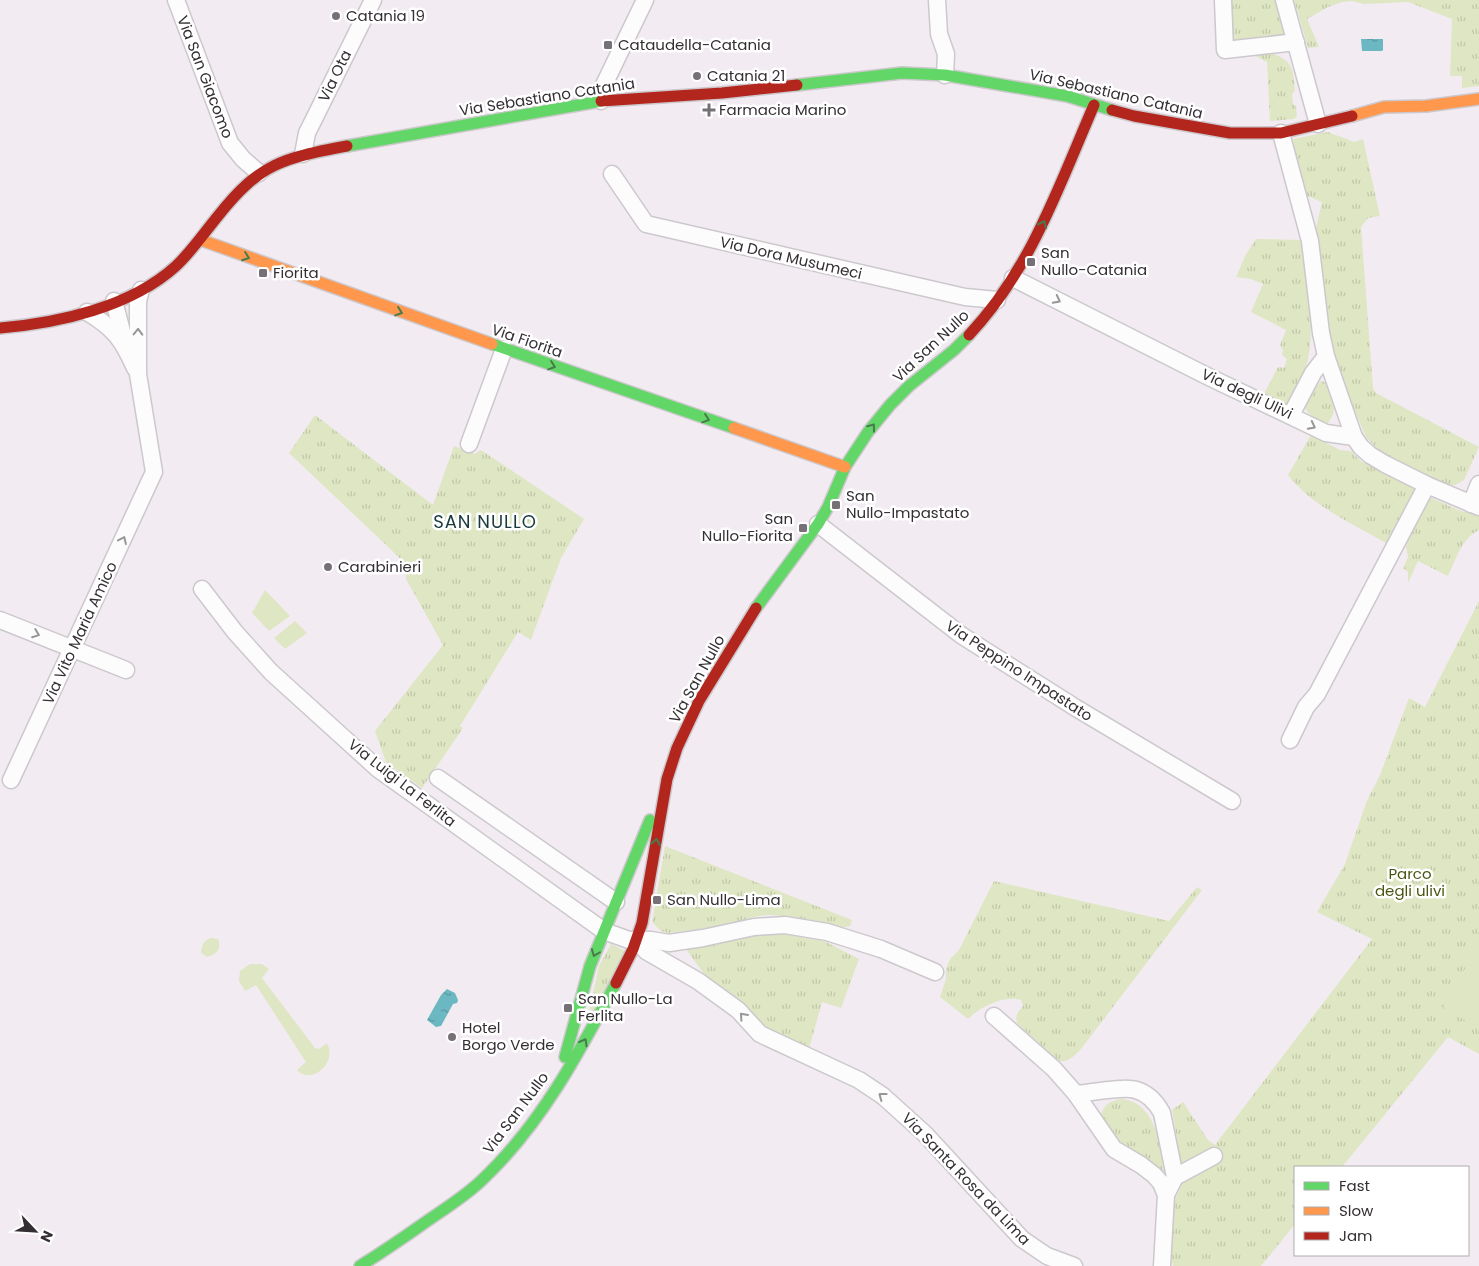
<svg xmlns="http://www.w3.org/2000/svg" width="1479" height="1266" font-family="Poppins,sans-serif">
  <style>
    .grass { fill: url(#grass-tufts) }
    .garden { fill: #dfe6c3 }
    .water { fill: url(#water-ripples) }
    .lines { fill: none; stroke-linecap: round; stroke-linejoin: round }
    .street-casing { stroke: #ccc8cc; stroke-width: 19 }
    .fast-casing { stroke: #ccc8cc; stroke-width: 14 }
    .slow-casing { stroke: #ccc8cc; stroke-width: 14 }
    .jam-casing { stroke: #ccc8cc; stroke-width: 14 }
    .street { stroke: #fdfcfd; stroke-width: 16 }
    .fast { stroke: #63d668; stroke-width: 11 }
    .slow { stroke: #ff974d; stroke-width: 11 }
    .jam { stroke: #b3261e; stroke-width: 11 }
    .oneway { stroke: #497a4b }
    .oneway2 { stroke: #989698 }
    .poi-dot { fill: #767176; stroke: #fff; stroke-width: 2 }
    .labels { text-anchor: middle; stroke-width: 5; stroke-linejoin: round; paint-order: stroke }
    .poi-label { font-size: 15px; fill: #332f33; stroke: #fff; text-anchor: start }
    .street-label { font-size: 15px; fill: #332f33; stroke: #fff }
    .park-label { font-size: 15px; fill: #495511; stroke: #fff }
    .quarter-label { font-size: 18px; letter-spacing: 1px; fill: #193b3e; stroke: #fff }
  </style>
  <defs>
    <pattern id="grass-tufts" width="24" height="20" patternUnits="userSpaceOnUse" patternTransform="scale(1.25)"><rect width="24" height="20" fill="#dfe6c3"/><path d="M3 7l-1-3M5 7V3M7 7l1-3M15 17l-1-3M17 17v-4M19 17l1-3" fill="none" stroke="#c0c6a8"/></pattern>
    <pattern id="water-ripples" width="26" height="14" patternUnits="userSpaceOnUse" patternTransform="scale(1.25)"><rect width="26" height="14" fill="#6cb8c2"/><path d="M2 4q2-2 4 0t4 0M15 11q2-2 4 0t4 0" fill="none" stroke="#59969e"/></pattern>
  </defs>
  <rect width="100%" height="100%" fill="#f2ecf2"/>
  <!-- grass -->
  <g class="grass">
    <path d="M 1228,0 L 1277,0 L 1286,34 L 1269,38 L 1236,43 L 1232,41 Z"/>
    <path d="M 1294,0 L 1479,0 L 1479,86 L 1462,88 L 1462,76 L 1450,76 L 1452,19 L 1408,2 L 1364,4 L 1352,1 L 1342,2 L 1328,7 L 1307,19 L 1319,47 L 1308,48 Z"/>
    <path d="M 1272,53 C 1294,62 1293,69 1295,91 L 1292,94 L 1293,104 L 1296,106 L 1297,116 L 1294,119 L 1270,121 L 1267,62 L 1251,54 Z"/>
    <path d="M 1328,132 L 1354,142 L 1363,139 L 1380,216 L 1368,218 L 1361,227 L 1373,388 L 1376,393 L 1479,447 L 1464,480 L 1455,485 L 1442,485 L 1381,453 L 1366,437 L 1343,383 L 1336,364 L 1330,333 L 1315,232 L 1322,202 L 1303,194 L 1293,139 Z"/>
    <path d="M 1256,239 L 1302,240 C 1307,277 1316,328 1307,364 C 1303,378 1294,392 1287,406 L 1266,396 L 1265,392 L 1278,367 L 1284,368 L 1287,359 L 1282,355 L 1283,350 L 1280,345 L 1286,330 L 1251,312 L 1263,284 L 1251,279 L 1236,277 L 1246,254 Z"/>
    <path d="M 1321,381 L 1327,383 C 1332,398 1340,410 1327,424 C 1318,423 1310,416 1305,408 L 1309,396 Z"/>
    <path d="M 315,415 L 433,505 L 454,446 L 475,454 L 481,450 L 584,519 L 561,558 L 531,640 L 518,632 L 460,726 L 463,728 L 422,788 L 386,762 L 375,731 L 443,645 L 406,579 L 405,563 L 289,453 Z"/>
    <path d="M 1311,435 L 1340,450 L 1351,451 L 1362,462 L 1399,479 L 1404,483 L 1414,488 L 1414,493 L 1390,543 L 1386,543 C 1352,523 1313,507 1288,475 Z"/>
    <path d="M 1429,497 L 1461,511 L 1479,515 L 1479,530 C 1462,538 1456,559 1448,576 L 1418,561 L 1408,583 L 1408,572 L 1403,568 L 1408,557 L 1406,547 L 1410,532 Z"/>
    <path d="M 1479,601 L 1479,1054 L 1448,1037 L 1342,1167 L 1295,1167 L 1295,1224 L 1261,1266 L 1173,1266 L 1169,1243 L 1175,1200 L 1183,1183 L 1224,1156 L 1215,1146 L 1184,1163 L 1181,1163 L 1172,1110 L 1183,1102 L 1208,1140 L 1215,1145 L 1372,939 L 1317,912 L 1345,864 L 1366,803 L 1380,775 L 1409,698 L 1425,707 Z"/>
    <path d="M 665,846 L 852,920 L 850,926 C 834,932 791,915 770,915 C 755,915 743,921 729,924 C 709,928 688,930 668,933 L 661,931 L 652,922 Z"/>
    <path d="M 994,881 L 1169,921 L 1197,887 L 1202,890 L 1081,1049 C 1074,1056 1069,1063 1058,1061 L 1017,1023 C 1015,1015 1018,1012 1023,1006 L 1021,1000 C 1004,995 980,1007 968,1019 L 940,997 L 946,979 L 946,969 L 950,959 L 959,950 Z"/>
    <path d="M 774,932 L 824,941 L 859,959 L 841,1008 L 822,1002 L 809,1049 L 760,1024 L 739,999 L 705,975 L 685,948 L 705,947 L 734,938 Z"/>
    <path d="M 611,944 L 625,951 L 585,1030 L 599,966 Z"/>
    <path d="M 1123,1099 C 1157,1104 1161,1148 1164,1175 L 1146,1158 L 1122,1143 L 1102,1118 L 1101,1114 C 1106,1103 1111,1100 1123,1099 Z"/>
  </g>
  <!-- garden -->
  <g class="garden">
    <path d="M 265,590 L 290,616 L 269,631 L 252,613 Z"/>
    <path d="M 295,621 L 307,633 L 285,649 L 274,638 Z"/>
    <path d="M 211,938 L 218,939 C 222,948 217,955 207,957 L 201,953 C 202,945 203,941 211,938 Z"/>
    <path d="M 1479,943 L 1479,1028 L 1443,1008 Z"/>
    <path d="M 250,964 L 262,964 L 269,969 L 262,978 L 315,1048 L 319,1049 L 327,1043 C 338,1063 311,1086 297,1070 L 306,1062 L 256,985 L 245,991 L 239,981 L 240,971 Z"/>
  </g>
  <!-- water -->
  <g class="water">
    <path d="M 1361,39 L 1383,39 L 1383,50 L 1382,51 L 1362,51 Z"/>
    <path d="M 447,989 L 455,993 L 458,1000 L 457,1003 L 453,1004 L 441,1026 L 436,1027 L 427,1020 L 441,995 Z"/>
  </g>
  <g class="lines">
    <defs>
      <g id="street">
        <path d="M 176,0 L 230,143 L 243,159 L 259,173"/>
        <path d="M 937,0 L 939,34 L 946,54 L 945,75"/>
        <path d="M 1223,0 L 1225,50 L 1296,42"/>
        <path d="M 1284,0 L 1318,124"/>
        <path d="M 601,101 L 600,93 L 645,0"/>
        <path d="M 1281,133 L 1310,241 L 1321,333 L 1326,356 L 1354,437 L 1361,447 L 1370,455 L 1385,464 L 1427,485 L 1479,507"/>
        <path d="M 303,154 L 307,133 L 314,119 L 373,0"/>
        <path d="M 612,174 L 646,224 L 965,297 L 997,300"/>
        <path d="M 1013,278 L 1209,377 L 1326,433 L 1354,437"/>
        <path d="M 114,301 L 125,343"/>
        <path d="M 87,312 C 114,328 122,339 135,368"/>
        <path d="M 1291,415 L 1313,373 L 1326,356"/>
        <path d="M 469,444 L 504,349"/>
        <path d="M 1471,504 L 1479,484"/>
        <path d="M 818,524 L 961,635 L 1076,708 L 1232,801"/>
        <path d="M 202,589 L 235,632 L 271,672 L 378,769 L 604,931 L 629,940 L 651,940 L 669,943 L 703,938 L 754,927 L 785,925 L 827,932 L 881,949 L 935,972"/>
        <path d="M 0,620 L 126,670"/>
        <path d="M 1290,740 L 1306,707 L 1317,694 L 1427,485"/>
        <path d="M 438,778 L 616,902"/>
        <path d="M 11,780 L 154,472 L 138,374 L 138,301 L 141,290"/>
        <path d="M 637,941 L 646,951 L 698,981 L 738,1010 L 760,1034 L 859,1080 L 883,1096 L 925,1134 L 1022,1239 L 1047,1256 L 1074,1266"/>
        <path d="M 994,1016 L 1054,1069 L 1076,1094 L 1114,1149 L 1141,1165 L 1154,1175 L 1161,1183 L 1166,1195 L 1162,1266"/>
        <path d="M 1076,1094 C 1089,1093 1125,1086 1136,1090 C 1147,1093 1156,1102 1162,1113 L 1175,1177 L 1166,1195"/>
        <path d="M 1175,1177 L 1214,1156"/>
      </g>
      <g id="fast">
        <path d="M 797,85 L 902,73 L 945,75 L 1067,96 L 1112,110"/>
        <path d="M 347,146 L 601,101"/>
        <path d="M 492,344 L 734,428"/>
        <path d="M 756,608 L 818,524 L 828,507 L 845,467 L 868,432 L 890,405 L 909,386 L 954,350 L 969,335"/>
        <path d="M 565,1057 L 590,966 L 650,820"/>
        <path d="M 360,1266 C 381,1253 400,1240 420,1226 C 441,1211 463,1198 481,1181 C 540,1126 579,1053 616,983"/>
      </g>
      <g id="slow">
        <path d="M 1352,116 L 1384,107 L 1426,106 L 1479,99"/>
        <path d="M 201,240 L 492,344"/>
        <path d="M 734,428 L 845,467"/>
      </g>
      <g id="jam">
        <path d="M 601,101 L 722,93 L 797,85"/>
        <path d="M 1112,110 L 1134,116 L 1230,133 L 1281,133 L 1352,116"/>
        <path d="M 0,328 C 59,323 131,307 176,266 C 192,251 204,233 218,216 C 260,163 283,158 347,146"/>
        <path d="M 969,335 C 1031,269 1059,186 1094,105"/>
        <path d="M 616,983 L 633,949 L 642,923 L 667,779 L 677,748 L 699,701 L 756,608"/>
      </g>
    </defs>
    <!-- street casing -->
    <use href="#street" class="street-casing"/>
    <!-- fast casing -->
    <use href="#fast" class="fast-casing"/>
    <!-- slow casing -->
    <use href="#slow" class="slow-casing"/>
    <!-- jam casing -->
    <use href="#jam" class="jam-casing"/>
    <!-- street -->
    <use href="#street" class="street"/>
    <!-- fast -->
    <use href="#fast" class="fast"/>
    <!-- slow -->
    <use href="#slow" class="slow"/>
    <!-- jam -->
    <use href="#jam" class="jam"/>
  </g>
  <!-- one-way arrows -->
  <defs><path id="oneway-chevron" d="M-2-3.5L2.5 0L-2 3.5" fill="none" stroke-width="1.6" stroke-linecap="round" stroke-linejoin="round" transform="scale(1.25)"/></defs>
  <g class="oneway">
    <use href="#oneway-chevron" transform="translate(1043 224) rotate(-66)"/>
    <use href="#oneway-chevron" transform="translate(246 257) rotate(20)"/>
    <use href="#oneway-chevron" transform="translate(399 312) rotate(19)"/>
    <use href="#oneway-chevron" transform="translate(552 366) rotate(19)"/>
    <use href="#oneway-chevron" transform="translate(706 419) rotate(19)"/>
    <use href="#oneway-chevron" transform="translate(872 427) rotate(-53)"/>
    <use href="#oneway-chevron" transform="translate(656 842) rotate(-80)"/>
    <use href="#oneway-chevron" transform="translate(595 953) rotate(111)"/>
    <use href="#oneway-chevron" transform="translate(584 1042) rotate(-61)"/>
  </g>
  <g class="oneway2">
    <use href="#oneway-chevron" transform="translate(1057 300) rotate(27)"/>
    <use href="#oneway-chevron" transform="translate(138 332) rotate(-89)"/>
    <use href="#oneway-chevron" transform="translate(1312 426) rotate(27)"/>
    <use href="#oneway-chevron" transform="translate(123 540) rotate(-65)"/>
    <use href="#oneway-chevron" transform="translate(36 634) rotate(21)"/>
    <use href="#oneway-chevron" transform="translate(743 1016) rotate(-132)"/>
    <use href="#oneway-chevron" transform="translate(882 1096) rotate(-143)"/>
  </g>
  <!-- markers -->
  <g class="poi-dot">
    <circle cx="336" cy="16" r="5"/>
    <rect x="603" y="40" width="10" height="10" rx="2.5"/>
    <circle cx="697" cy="76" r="5"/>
    <path d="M706.5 102.5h5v5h5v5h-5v5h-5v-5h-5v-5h5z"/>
    <rect x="1026" y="257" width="10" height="10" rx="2.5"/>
    <rect x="258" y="268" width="10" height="10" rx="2.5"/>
    <rect x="831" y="500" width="10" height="10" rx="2.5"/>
    <rect x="798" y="523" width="10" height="10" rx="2.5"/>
    <circle cx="328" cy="567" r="5"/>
    <rect x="652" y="895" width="10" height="10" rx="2.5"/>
    <rect x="563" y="1003" width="10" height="10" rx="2.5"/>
    <circle cx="452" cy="1037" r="5"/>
  </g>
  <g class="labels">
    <!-- poi labels -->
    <g class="poi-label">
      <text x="346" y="21">Catania 19</text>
      <text x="618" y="50">Cataudella-Catania</text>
      <text x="707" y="81">Catania 21</text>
      <text x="719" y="115">Farmacia Marino</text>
      <text x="1041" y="258">San<tspan x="1041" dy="17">Nullo-Catania</tspan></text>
      <text x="273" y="278">Fiorita</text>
      <text x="846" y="501">San<tspan x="846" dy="17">Nullo-Impastato</tspan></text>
      <text x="793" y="524" text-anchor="end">San<tspan x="793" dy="17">Nullo-Fiorita</tspan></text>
      <text x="338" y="572">Carabinieri</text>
      <text x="667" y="905">San Nullo-Lima</text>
      <text x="578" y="1004">San Nullo-La<tspan x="578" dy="17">Ferlita</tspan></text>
      <text x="462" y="1033">Hotel<tspan x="462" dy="17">Borgo Verde</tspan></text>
    </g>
    <!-- street labels -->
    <g class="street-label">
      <text transform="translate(335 76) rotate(-64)" y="5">Via Ota</text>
      <text transform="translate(205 77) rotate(69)" y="5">Via San Giacomo</text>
      <text transform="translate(1116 94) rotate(13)" y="5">Via Sebastiano Catania</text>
      <text transform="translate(547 97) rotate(-9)" y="5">Via Sebastiano Catania</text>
      <text transform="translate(791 258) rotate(13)" y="5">Via Dora Musumeci</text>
      <text transform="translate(527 341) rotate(19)" y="5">Via Fiorita</text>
      <text transform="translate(931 346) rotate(-43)" y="5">Via San Nullo</text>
      <text transform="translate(1247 394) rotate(25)" y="5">Via degli Ulivi</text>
      <text transform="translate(80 633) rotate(-65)" y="5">Via Vito Maria Amico</text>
      <text transform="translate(1019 671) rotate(33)" y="5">Via Peppino Impastato</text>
      <text transform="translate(697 679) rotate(-61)" y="5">Via San Nullo</text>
      <text transform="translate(402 783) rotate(38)" y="5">Via Luigi La Ferlita</text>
      <text transform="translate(516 1113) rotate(-53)" y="5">Via San Nullo</text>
      <text transform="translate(966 1179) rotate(46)" y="5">Via Santa Rosa da Lima</text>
    </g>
    <!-- park labels -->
    <g class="park-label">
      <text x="1410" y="879">Parco<tspan x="1410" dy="17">degli ulivi</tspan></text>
    </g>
    <!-- quarter labels -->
    <g class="quarter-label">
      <text x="485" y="528">SAN NULLO</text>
    </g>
  </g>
  <!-- legend -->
  <rect x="1294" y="1166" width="175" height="90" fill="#ffffff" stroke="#adacad"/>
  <rect x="1304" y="1182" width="25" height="8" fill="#63d668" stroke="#adacad"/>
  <text x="1339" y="1191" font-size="15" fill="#332f33">Fast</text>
  <rect x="1304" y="1207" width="25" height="8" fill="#ff974d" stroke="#adacad"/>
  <text x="1339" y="1216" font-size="15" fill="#332f33">Slow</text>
  <rect x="1304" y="1232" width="25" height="8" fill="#b3261e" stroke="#adacad"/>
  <text x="1339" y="1241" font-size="15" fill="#332f33">Jam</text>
  <!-- north arrow -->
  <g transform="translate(35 1231) rotate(115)" stroke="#ffffff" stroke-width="4" paint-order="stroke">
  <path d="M0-4L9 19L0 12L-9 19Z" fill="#332f33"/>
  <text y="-8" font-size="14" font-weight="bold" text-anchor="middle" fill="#332f33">N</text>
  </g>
</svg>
